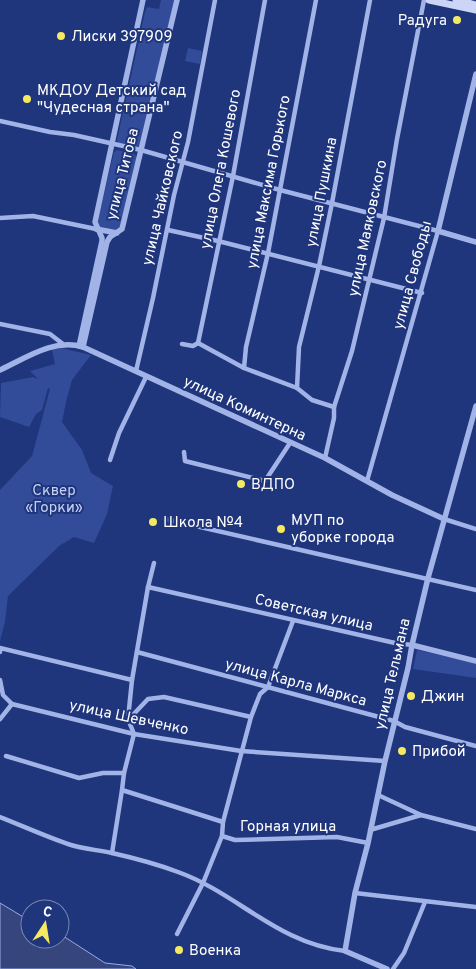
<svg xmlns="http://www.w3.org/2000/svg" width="476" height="969" font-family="Overpass,sans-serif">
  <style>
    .green { fill: #324c9a }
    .water { fill: #36467c; stroke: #95abe8 }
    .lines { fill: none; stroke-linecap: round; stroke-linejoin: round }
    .minor { stroke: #a2b3e7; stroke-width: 4.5 }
    .tertiary { stroke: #a2b3e7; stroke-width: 5.5 }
    .secondary { stroke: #ccd5f5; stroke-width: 7 }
    .poi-dot { fill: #f5e962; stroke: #1f357c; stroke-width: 2 }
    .labels { text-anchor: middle; stroke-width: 4; stroke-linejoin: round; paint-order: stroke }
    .poi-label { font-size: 15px; fill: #fff; stroke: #1f357c; text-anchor: start }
    .street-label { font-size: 15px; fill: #fff; stroke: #1f357c }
    .park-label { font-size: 15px; fill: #c5d1f5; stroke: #1f357c }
  </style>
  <rect width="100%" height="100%" fill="#1f357c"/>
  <!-- green -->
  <g class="green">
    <path d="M 161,0 L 175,0 L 139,147 L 118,143 L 117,140 L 145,12 L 147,7 L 159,9 Z"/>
    <path d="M 188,48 L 202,51 L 200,64 L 185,61 Z"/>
    <path d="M 117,150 L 135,154 L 137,158 L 121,227 L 118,230 L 99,229 L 97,224 L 114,152 Z"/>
    <path d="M 61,348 L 91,355 L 72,380 L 66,402 L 62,422 L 82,450 L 91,473 L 113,486 L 107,514 L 94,543 L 74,537 L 59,546 L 8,596 L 5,622 L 0,641 L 0,490 L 32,456 L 50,389 L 48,388 L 42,410 L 36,414 L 29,427 L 0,417 L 1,383 L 33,377 L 38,379 L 30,371 L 55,364 L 52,350 Z"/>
    <path d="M 417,650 L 476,663 L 476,678 L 413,669 Z"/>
  </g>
  <!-- water -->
  <path class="water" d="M 0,903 L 30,921 L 30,939 L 60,939 L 60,934 L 105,963 L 132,966 L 136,969 L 0,969 Z"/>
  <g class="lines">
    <!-- minor -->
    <g class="minor">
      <path d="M 0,121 L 50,132 L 74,135 L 141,150 L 280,190 L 438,231 L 367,481"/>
      <path d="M 0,218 L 33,216 L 96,229"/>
      <path d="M 168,230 L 218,241 L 422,293"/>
      <path d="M 0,324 L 50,334 L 63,344"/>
      <path d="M 198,343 L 233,176 L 265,0"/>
      <path d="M 182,344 L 193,346 L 198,343 L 244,368 L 297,388 L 312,400 L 334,407"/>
      <path d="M 244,368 L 246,347 L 268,253 L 316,0"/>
      <path d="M 136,371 L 153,298 L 174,195 L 188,142 L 215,0"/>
      <path d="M 297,388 L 299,347 L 319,266 L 332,203 L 370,0"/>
      <path d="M 184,452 L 185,461 L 265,481 L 290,443"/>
      <path d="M 325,458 L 334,418 L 334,407 L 352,351 L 384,218 L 397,139 L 424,0"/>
      <path d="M 110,460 L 119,433 L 146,377"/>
      <path d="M 165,519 L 476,590"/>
      <path d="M 444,519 L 476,529"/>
      <path d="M 148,587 L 395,643 L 412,645"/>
      <path d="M 0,652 L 0,648 L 132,680"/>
      <path d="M 137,652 L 394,721 L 405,727 L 476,746"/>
      <path d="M 0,680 L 3,695 L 12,704 L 134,734 L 241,751 L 385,761"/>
      <path d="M 0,719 L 12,704"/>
      <path d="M 129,719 L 148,699 L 164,697 L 251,717"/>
      <path d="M 6,756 L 79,778 L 103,773 L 124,773 L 122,790 L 223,822 L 222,836 L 235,840 L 337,837 L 368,843"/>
      <path d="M 124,773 L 134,734 L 128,719 L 132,680 L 148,587 L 154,563"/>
      <path d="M 378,795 L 421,815 L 476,829"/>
      <path d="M 0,817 C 23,826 47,837 71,845 C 84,849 98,850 112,853 C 134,858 157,864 178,872 C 237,893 278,944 345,951"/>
      <path d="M 223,822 L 251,717 L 260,694 L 268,687 L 293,621"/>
      <path d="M 370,830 L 421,815"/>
      <path d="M 112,853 L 122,790"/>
      <path d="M 355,893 L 476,907"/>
      <path d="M 177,934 L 203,883 L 222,836"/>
      <path d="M 393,969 L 404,953 L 425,902"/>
    </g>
    <!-- tertiary -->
    <g class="tertiary">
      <path d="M 476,74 L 438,231 L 476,242"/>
      <path d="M 96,229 L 117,233"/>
      <path d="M 79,346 L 102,241 L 102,238 L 95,222 L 143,0"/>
      <path d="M 83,347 L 107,242 L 110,237 L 122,229 L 177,0"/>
      <path d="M 0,370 C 26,358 54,338 83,347 L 325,458 L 392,495 L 444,519"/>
      <path d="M 412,645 L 476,661"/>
      <path d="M 387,969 L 345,951 L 355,893 L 368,843 L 385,761 L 408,668 L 412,645 L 428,578 L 476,406"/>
    </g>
    <!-- secondary -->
    <g class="secondary">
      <path d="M 429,0 L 476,10"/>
      <path d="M 456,0 L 476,5"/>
    </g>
  </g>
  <!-- markers -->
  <g class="poi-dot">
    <circle cx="457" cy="20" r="5"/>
    <circle cx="61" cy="36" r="5"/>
    <circle cx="27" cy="99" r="5"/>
    <circle cx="241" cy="484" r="5"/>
    <circle cx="153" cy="522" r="5"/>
    <circle cx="281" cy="529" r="5"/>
    <circle cx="411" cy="696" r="5"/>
    <circle cx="402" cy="751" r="5"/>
    <circle cx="179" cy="950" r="5"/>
  </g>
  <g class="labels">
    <!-- poi labels -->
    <g class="poi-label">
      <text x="447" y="25" text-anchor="end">Радуга</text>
      <text x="71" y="41">Лиски 397909</text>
      <text x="37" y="95">МКДОУ Детский сад<tspan x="37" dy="17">"Чудесная страна"</tspan></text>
      <text x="251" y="489">ВДПО</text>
      <text x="291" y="525">МУП по<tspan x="291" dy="17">уборке города</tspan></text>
      <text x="163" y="527">Школа №4</text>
      <text x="421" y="701">Джин</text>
      <text x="412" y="756">Прибой</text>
      <text x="189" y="955">Военка</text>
    </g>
    <!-- street labels -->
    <g class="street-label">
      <text transform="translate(220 169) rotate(-79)" y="5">улица Олега Кошевого</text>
      <text transform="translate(122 174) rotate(-76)" y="5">улица Титова</text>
      <text transform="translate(268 182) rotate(-79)" y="5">улица Максима Горького</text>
      <text transform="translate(321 192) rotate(-79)" y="5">улица Пушкина</text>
      <text transform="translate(162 198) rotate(-77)" y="5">улица Чайковского</text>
      <text transform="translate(367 228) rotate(-78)" y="5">улица Маяковского</text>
      <text transform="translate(412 275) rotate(-75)" y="5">улица Свободы</text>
      <text transform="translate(245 408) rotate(25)" y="5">улица Коминтерна</text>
      <text transform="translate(314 612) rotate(13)" y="5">Советская улица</text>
      <text transform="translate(392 674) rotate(-77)" y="5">улица Тельмана</text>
      <text transform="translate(296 682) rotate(15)" y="5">улица Карла Маркса</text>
      <text transform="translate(129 717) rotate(12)" y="5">улица Шевченко</text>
      <text x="288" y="831">Горная улица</text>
    </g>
    <!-- park labels -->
    <g class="park-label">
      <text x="54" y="495">Сквер<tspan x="54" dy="17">«Горки»</tspan></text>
    </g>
  </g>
  <!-- north arrow -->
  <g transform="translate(45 924) rotate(12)"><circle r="24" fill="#1f357c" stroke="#7986b0"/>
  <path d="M0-4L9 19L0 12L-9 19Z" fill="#f5e962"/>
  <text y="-8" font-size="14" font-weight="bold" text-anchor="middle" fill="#ffffff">С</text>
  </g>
</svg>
